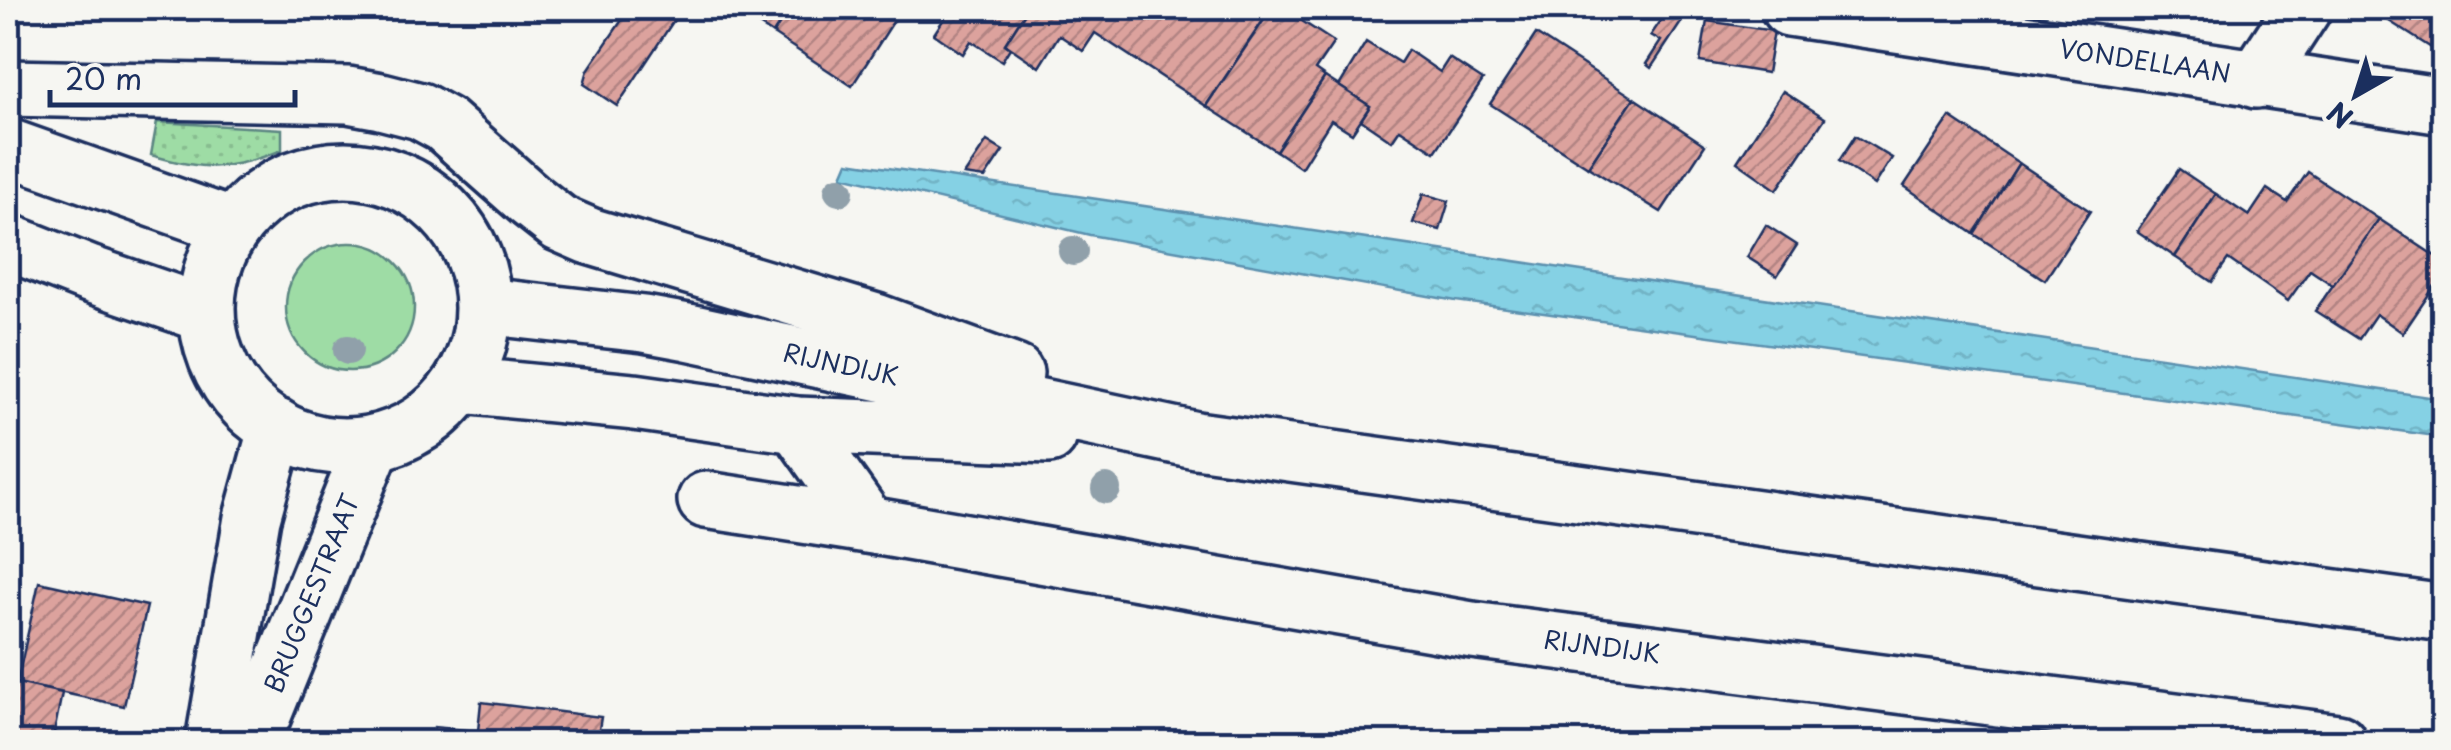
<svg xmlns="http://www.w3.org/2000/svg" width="2451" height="750" font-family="'Playpen Sans',sans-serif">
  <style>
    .grass { fill: url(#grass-dots); stroke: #5c8682; stroke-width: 2.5 }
    .garden { fill: #9edca5; stroke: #5c8682; stroke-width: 2.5 }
    .water { fill: url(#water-ripples); stroke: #5b90ae; stroke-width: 2.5 }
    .building { fill: url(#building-hatch); stroke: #1b2f5e; stroke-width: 2.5 }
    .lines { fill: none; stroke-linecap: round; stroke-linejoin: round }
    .street-casing { stroke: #1b2f5e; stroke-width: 62 }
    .secondary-casing { stroke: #1b2f5e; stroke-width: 62 }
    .street { stroke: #f6f6f2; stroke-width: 55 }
    .secondary { stroke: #f6f6f2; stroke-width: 55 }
    .tree { fill: #90a0aa }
    .labels { text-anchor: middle; stroke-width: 8; stroke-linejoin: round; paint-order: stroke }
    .street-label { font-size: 25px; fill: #1b2f5e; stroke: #f6f6f2 }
  </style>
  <defs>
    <pattern id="grass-dots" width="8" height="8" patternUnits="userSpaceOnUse" patternTransform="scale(2.5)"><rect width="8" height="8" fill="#9edca5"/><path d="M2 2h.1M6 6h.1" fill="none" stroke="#88bd90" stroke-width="1.8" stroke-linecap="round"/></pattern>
    <pattern id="water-ripples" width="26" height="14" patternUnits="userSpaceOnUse" patternTransform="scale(2.5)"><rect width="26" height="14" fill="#85d1e4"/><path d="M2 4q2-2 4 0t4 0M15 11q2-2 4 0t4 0" fill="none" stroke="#72b4c6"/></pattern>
    <pattern id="building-hatch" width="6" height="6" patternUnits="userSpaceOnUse" patternTransform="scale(2.5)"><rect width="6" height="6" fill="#dca29d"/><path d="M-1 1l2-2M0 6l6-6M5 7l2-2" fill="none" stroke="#b28483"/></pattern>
  </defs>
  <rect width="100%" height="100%" fill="#f6f6f2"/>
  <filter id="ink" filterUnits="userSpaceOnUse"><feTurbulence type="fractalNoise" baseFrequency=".01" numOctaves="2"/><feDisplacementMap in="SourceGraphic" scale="20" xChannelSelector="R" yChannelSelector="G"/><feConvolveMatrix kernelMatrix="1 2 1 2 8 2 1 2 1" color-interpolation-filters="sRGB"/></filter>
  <g filter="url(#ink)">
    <!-- grass -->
    <path class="grass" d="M 157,122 L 282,129 L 282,150 C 230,171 204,171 151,155 Z"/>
    <!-- garden -->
    <circle class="garden" cx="350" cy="307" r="64"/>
    <!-- water -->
    <path class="water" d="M 848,162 L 2443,399 L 2443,437 L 1456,301 L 1090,235 L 842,176 Z"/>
    <!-- building -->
    <g class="building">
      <path d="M 630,8 L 682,8 L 617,106 L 584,84 L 588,70 Z"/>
      <path d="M 733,8 L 790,8 L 773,34 Z"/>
      <path d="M 790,8 L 902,8 L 852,86 L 773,34 Z"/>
      <path d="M 951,8 L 1028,8 L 1005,44 L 1010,48 L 1002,61 L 971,41 L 963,54 L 934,34 Z"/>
      <path d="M 1028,8 L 1130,8 L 1151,21 L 1159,8 L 1260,8 L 1268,13 L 1206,106 L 1095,33 L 1083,51 L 1059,35 L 1039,67 L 1005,44 Z"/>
      <path d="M 1272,8 L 1282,8 L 1334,42 L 1315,70 L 1325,77 L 1276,151 L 1206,106 Z"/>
      <path d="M 2383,8 L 2444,8 L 2444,56 L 2378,14 Z"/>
      <path d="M 1664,16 L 1684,18 L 1651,68 L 1646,64 L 1661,41 L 1651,35 Z"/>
      <path d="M 1707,21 L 1774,31 L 1767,73 L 1700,62 Z"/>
      <path d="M 1536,34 L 1634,98 L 1588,167 L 1490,104 Z"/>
      <path d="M 1366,42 L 1400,63 L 1408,50 L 1440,72 L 1449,58 L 1483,80 L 1435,152 L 1400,129 L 1392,141 L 1361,120 L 1370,106 L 1339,86 Z"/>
      <path d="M 1325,77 L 1370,106 L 1352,133 L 1331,120 L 1301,168 L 1276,151 Z"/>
      <path d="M 1783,91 L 1825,118 L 1777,190 L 1737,162 Z"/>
      <path d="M 1634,98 L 1705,145 L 1661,212 L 1588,167 Z"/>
      <path d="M 1950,117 L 2019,163 L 1974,234 L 1904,186 Z"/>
      <path d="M 1855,136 L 1892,158 L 1875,185 L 1839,161 Z"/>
      <path d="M 987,141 L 1003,151 L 985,178 L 964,175 Z"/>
      <path d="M 2019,163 L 2090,211 L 2045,280 L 1974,234 Z"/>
      <path d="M 2179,169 L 2216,194 L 2175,257 L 2137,231 Z"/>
      <path d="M 2308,172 L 2379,219 L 2334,286 L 2310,270 L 2288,301 L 2228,259 L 2212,282 L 2175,257 L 2216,194 L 2249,216 L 2267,189 L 2287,202 Z"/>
      <path d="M 1423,194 L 1449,201 L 1440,230 L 1413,223 Z"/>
      <path d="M 2379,219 L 2444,262 L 2444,272 L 2403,333 L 2376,314 L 2359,339 L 2315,311 Z"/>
      <path d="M 1766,225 L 1797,245 L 1777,276 L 1747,257 Z"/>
      <path d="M 39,582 L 147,606 L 124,706 L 17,683 Z"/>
      <path d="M 8,681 L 62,693 L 54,733 L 98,742 L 8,742 Z"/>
      <path d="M 481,702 L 601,717 L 597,742 L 432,742 L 434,727 L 478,731 Z"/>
      <path d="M 1670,731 L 1730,742 L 1668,742 Z"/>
    </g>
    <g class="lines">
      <defs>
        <g id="street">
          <path id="s1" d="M 1789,8 L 2444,106"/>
          <path d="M 2256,80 L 2303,8"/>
          <path d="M 797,425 L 868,525"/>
          <path id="s2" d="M 706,500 L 868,525 L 1472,630 L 2338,742"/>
        </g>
        <g id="secondary">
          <path d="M 8,88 L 348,95 L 381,101 L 420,111 L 444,124 L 531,201 L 559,223 L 589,236 L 876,322 L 1015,373"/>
          <path d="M 8,147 L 233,227"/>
          <circle cx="345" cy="308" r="138"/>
          <path d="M 8,242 L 89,274 L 206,314"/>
          <path id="s3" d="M 484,306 L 644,324 L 688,332 L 1196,440 L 2444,613"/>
          <path d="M 461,385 L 634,402 L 797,425 L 1049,435"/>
          <path d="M 214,742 L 252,518 L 277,427"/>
          <path id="s4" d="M 252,742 L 373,444"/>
        </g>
      </defs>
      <!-- street casing -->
      <use href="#street" class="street-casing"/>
      <!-- secondary casing -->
      <use href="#secondary" class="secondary-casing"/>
      <!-- street -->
      <use href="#street" class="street"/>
      <!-- secondary -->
      <use href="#secondary" class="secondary"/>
    </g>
    <!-- trees -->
    <g class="tree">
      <circle cx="839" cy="191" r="15"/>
      <circle cx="1073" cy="251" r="15"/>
      <circle cx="348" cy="350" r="15"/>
      <circle cx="1106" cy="489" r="15"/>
    </g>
  </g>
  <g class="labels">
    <!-- street labels -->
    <g class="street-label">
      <text dy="9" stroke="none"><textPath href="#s1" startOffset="360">VONDELLAAN</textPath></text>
      <text dy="9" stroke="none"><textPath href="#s3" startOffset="362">RIJNDIJK</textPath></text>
      <text dy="9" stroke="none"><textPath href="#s4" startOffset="160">BRUGGESTRAAT</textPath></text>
      <text dy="9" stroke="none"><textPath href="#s2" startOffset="908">RIJNDIJK</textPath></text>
    </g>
  </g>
  <!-- margin -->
  <rect width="2451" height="750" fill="none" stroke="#f6f6f2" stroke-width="40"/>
  <rect x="20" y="20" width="2411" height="710" fill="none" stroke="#1b2f5e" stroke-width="4" filter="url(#ink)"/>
  <!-- north arrow -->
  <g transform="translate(2356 95) rotate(219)" stroke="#f6f6f2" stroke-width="8" paint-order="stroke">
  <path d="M0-8L18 38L0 25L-18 38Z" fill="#1b2f5e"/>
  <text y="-15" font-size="28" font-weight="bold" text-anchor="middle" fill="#1b2f5e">N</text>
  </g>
  <!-- scale -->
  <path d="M50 90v15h245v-15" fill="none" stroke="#1b2f5e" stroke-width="5"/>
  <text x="65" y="90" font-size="30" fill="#1b2f5e" stroke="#f6f6f2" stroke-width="8" paint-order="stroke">20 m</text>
</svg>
